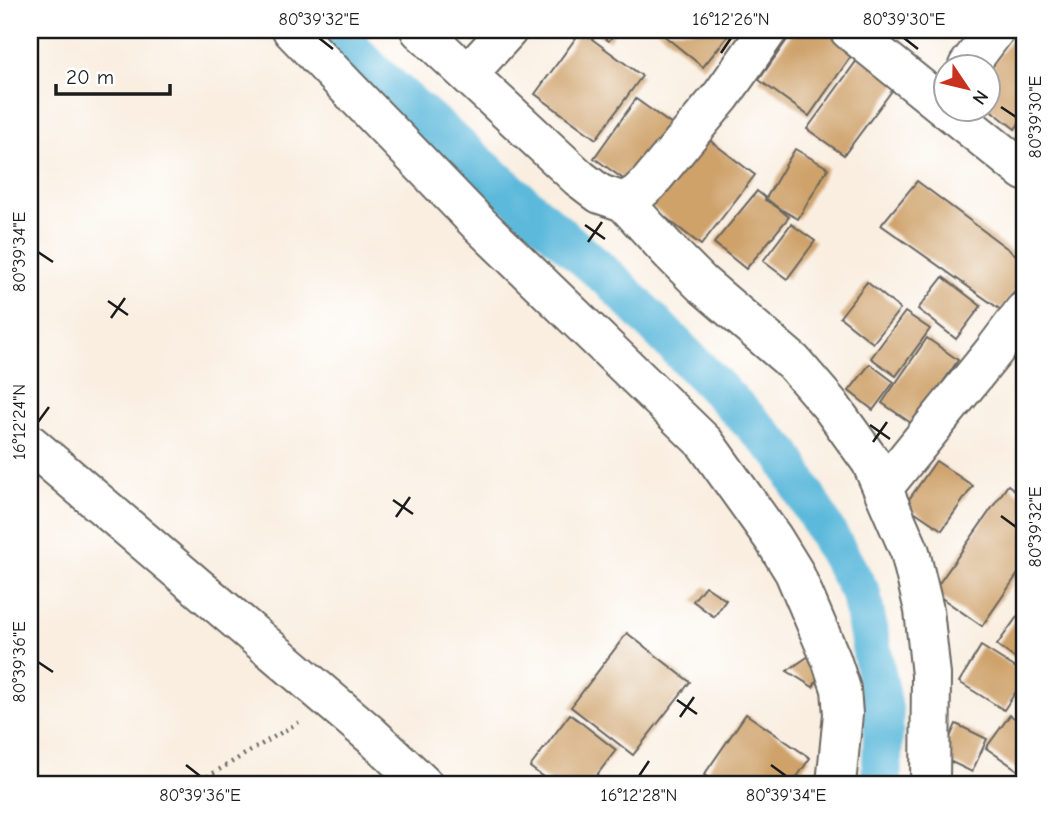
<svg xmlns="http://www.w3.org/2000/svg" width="1054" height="814" font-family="'Comic Neue',sans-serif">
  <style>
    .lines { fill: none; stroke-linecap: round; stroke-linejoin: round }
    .canal { stroke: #5db9db; stroke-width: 40 }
    .building { fill: #cfa26a }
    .minor-casing { stroke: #696661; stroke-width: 42 }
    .path { stroke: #696661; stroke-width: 4.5; stroke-dasharray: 2 5; stroke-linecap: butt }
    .minor { stroke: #fff; stroke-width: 38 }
    .ticks { fill: none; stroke: #1c1c1c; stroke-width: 2.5 }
    .neatline { fill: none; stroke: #1c1c1c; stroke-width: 2.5 }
    .ticks-label { font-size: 18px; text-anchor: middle; fill: #1c1c1c }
  </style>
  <rect width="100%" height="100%" fill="#fff"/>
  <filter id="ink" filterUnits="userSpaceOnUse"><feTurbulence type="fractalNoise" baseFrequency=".0143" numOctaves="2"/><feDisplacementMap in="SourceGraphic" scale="14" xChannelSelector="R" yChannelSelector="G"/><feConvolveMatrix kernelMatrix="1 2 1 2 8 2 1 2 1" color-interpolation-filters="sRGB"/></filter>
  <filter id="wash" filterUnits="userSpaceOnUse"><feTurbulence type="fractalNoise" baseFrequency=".00686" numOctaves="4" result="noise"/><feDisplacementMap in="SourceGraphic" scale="28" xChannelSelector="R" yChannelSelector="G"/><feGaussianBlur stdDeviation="1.57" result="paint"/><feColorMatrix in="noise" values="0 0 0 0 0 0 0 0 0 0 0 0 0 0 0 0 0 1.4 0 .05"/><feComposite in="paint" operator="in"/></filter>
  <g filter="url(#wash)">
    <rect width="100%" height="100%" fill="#f9eee0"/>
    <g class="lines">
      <!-- canal -->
      <path class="canal" d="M 333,30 L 374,73 L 615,284 L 783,455 L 861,594 L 884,714 L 881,784"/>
    </g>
    <g id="blocks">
      <!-- building -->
      <g class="building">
        <path d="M 591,30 L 616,30 L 609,41 Z"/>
        <path d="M 657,30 L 733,30 L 703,67 Z"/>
        <path d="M 794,30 L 829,30 L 856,49 L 809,116 L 759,80 Z"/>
        <path d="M 581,31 L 642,76 L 596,139 L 535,94 Z"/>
        <path d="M 1012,38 L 1024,47 L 1024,116 L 1015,129 L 988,108 L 988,72 Z"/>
        <path d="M 863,52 L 900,80 L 844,155 L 807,129 Z"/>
        <path d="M 636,99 L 672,125 L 629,183 L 594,158 Z"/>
        <path d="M 704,136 L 755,175 L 701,245 L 651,206 Z"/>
        <path d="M 795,149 L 828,168 L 798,219 L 765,200 Z"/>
        <path d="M 917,181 L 1024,261 L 1024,279 L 1001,310 L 881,225 Z"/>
        <path d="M 757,191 L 789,217 L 746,269 L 714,243 Z"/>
        <path d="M 791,224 L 815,241 L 787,279 L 763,261 Z"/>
        <path d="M 943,277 L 981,306 L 956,339 L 918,309 Z"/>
        <path d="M 867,282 L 900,309 L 873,343 L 840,317 Z"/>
        <path d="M 905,312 L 930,329 L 896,376 L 871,358 Z"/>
        <path d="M 1024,333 L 1024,367 L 1007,355 Z"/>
        <path d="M 927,338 L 958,360 L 914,425 L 882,403 Z"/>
        <path d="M 870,364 L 894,382 L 873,410 L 849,391 Z"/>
        <path d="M 936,461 L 973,486 L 942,530 L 905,505 Z"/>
        <path d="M 1008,485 L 1024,497 L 1024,565 L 982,626 L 933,592 Z"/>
        <path d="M 705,586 L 726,600 L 714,617 L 693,601 Z"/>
        <path d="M 1024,607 L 1024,665 L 997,645 Z"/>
        <path d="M 627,633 L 690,682 L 633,755 L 571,707 Z"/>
        <path d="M 981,646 L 1024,673 L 1024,679 L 1004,710 L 959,682 Z"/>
        <path d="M 812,654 L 823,670 L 813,687 L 787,671 Z"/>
        <path d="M 570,714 L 616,750 L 590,784 L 552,784 L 530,767 Z"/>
        <path d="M 746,714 L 810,758 L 792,784 L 718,784 L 704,775 Z"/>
        <path d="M 1010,715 L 1024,725 L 1024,770 L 1022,773 L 986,748 Z"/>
        <path d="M 956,724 L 987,739 L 972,772 L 941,757 Z"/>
      </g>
    </g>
  </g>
  <g filter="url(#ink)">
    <use href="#blocks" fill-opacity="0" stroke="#696661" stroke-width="2"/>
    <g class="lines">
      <defs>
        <g id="minor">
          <path d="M 292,30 L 480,225 L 705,443 L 773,538 L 794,572 L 831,659 L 841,689 L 843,714 L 836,784"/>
          <path d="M 420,30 L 579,178 L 600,194 L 624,202 L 671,253 L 702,284 L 793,362 L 830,405 L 871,462 L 910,552 L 924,610 L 931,675 L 930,784"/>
          <path d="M 849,30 L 1024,171"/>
          <path d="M 968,66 L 995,30"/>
          <path d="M 468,74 L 508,30"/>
          <path d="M 624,202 L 637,194 L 649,183 L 722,95 L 768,30"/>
          <path d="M 30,444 L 371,735 L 423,784"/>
          <path d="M 883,488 L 994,351 L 1024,311"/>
        </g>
      </defs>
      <!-- minor casing -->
      <use href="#minor" class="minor-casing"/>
      <!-- path -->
      <path class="path" d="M 195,784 L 299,722"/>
      <!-- minor -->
      <use href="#minor" class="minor"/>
    </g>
  </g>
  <!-- ticks -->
  <path class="ticks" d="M 319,38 L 333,49M 904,38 L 918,49M 721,53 L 731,38M 1001,107 L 1016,117M 585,225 L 605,239M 588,242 L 602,222M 38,252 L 53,262M 108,301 L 128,315M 111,318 L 125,298M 38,422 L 49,407M 870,425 L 890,439M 873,442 L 887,422M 393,500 L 413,514M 1001,516 L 1016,527M 396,517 L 410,497M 38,662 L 53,672M 677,700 L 697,714M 680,717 L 694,697M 186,765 L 200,776M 771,765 L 786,776M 639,776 L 649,761"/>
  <!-- margin -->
  <rect width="1054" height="814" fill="none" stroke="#fff" stroke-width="77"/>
  <!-- north arrow -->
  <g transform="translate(967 88) rotate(125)"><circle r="33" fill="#ffffff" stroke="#a4a4a4" stroke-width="2"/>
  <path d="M0-5L12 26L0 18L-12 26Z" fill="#c8321e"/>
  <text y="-10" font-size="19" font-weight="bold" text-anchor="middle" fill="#1c1c1c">N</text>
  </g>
  <!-- scale -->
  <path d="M56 84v10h114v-10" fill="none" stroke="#1c1c1c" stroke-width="3.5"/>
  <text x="66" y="84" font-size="21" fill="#1c1c1c" stroke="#ffffff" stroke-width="5" paint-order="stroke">20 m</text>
  <rect x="38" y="38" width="978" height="738" class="neatline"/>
  <g class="ticks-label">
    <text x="319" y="25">80°39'32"E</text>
    <text x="731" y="25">16°12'26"N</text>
    <text x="904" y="25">80°39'30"E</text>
    <text transform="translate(1035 117) rotate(-90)" y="6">80°39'30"E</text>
    <text transform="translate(19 252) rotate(-90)" y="6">80°39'34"E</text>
    <text transform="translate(19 422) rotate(-90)" y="6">16°12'24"N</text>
    <text transform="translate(1035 527) rotate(-90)" y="6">80°39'32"E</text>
    <text transform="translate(19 662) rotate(-90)" y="6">80°39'36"E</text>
    <text x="200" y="801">80°39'36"E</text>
    <text x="639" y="801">16°12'28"N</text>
    <text x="786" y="801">80°39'34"E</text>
  </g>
</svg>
